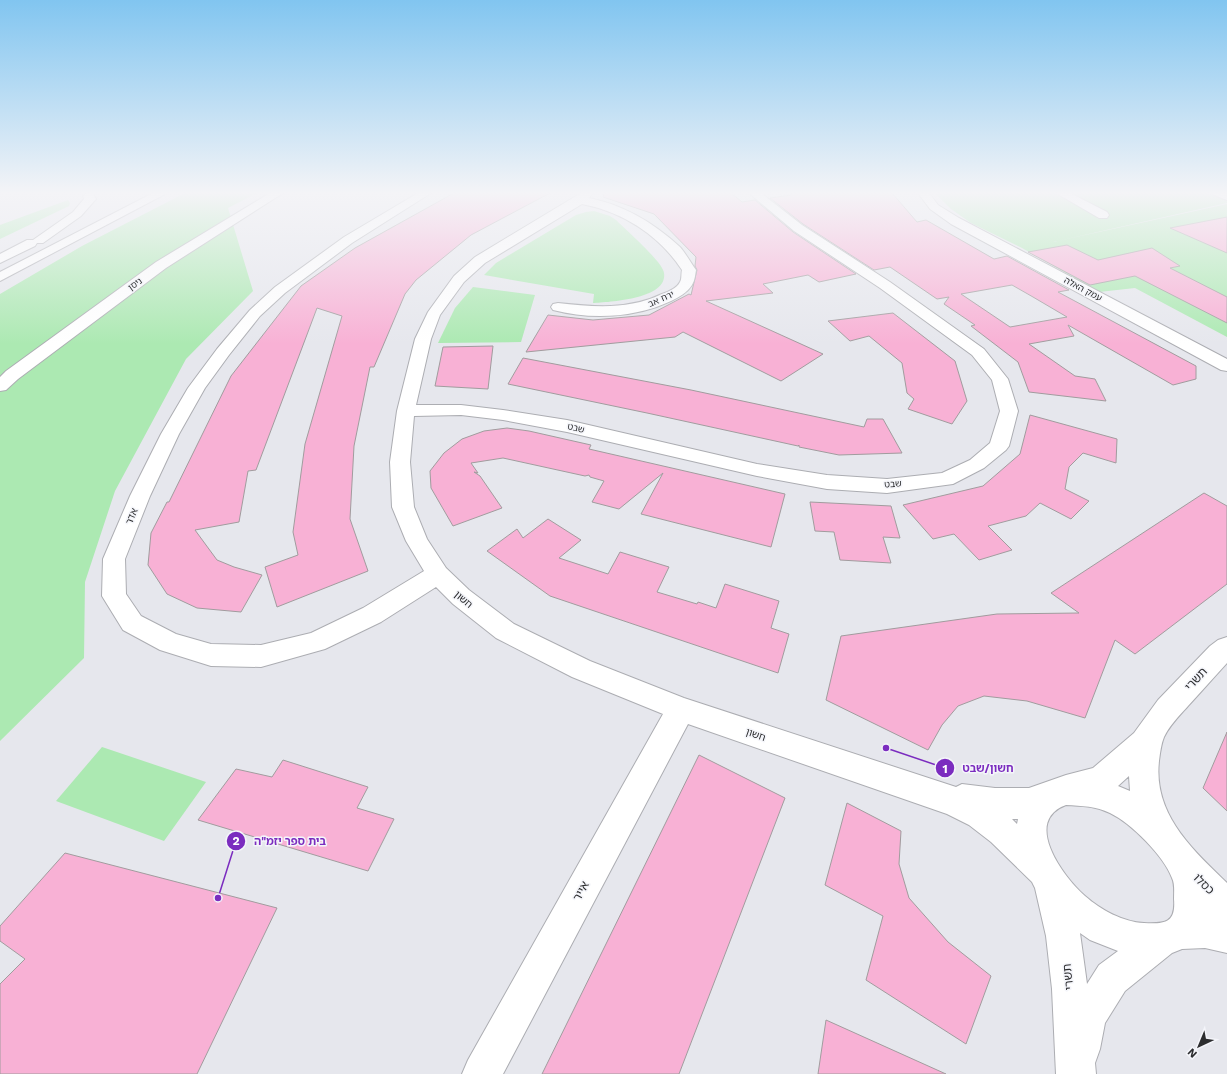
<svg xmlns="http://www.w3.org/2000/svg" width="1227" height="1074" font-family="'Work Sans','Noto Sans Hebrew',sans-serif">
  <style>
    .green { fill: #ace9b2 }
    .building { fill: #f8b1d5; stroke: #a19c9e; fill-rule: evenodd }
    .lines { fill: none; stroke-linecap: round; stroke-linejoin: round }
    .minor-casing { stroke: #acadb2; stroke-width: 2 }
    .highway-casing { stroke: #acadb2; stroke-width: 2 }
    .minor { fill: #fff; fill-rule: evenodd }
    .highway { fill: #fff; fill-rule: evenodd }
    .labels { text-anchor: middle; stroke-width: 3; stroke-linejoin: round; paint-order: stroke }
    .far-street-label { font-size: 9px; fill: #2c2d2f; stroke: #f4f5fa }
    .street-label { font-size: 10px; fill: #2c2d2f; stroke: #f4f5fa }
    .near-street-label { font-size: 12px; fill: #2c2d2f; stroke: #f4f5fa }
    .leader { fill: none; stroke: #7b2cbf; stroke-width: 1.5 }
    .callout-dot { fill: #7b2cbf; stroke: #f4f5fa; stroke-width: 1.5 }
    .mark-label { font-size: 12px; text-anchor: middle; font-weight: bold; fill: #fff }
    .callout-label { font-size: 11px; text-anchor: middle; font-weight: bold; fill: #7b2cbf; stroke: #f4f5fa; stroke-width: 3; stroke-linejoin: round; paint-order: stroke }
  </style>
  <rect width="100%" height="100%" fill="#e6e7ed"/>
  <!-- green -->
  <g class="green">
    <path d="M 185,193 L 257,193 L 228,208 L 253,291 L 186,359 L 115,491 L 85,582 L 84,658 L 0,741 L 0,294 L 82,246 Z"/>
    <path d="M 935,193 L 1207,193 L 1227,201 L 1227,203 L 1053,242 L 1227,204 L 1227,337 L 1135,288 L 1099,292 L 1022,248 L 971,223 L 951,209 Z"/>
    <path d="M 68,200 L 70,203 L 69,206 L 0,239 L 0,225 Z"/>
    <path d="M 594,211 L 610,216 L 616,220 C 626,230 663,262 664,273 C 668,299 610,302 593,303 L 594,294 L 484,275 L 496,263 L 576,215 L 586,212 Z"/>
    <path d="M 473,287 L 535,295 L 521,342 L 438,343 L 455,308 Z"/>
    <path d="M 102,747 L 206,782 L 164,841 L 56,801 Z"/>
  </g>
  <!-- building -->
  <g class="building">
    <path d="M 454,193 L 550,193 L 471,235 L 416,280 L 405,294 L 374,367 L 370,367 L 354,446 L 350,519 L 368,571 L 277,607 L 265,567 L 298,555 L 293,532 L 305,444 L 342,316 L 317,308 L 256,470 L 248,471 L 239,522 L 195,530 L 217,560 L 234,567 L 262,575 L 241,612 L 197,608 L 167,594 L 148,565 L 151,533 L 167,502 L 169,502 L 231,376 L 301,286 L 355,248 Z"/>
    <path d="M 604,193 L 731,193 L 742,202 L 755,200 L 793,232 L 856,274 L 819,282 L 808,275 L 763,284 L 773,293 L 706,301 L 823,354 L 781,381 L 683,332 L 675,337 L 526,352 L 548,315 L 593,320 L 649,315 L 689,294 L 691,295 L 697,270 L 695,266 L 696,257 L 654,214 L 603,197 Z"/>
    <path d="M 791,193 L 892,193 L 917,222 L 926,220 L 994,259 L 1007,256 L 1069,290 L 1058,292 L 1196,366 L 1196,379 L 1173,385 L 1068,325 L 1074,336 L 1029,344 L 1075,376 L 1095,379 L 1106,401 L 1029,392 L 1018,362 L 971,326 L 975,325 L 944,304 L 949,297 L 937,299 L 890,267 L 874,270 L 803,224 L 770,198 L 791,195 ZM 1012,285 L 1033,297 L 1067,317 L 1010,327 L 961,294 Z"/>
    <path d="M 1227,217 L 1227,253 L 1170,228 Z"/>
    <path d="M 1067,245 L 1098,260 L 1152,248 L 1180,266 L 1170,268 L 1227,297 L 1227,323 L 1135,276 L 1090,285 L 1028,252 Z"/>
    <path d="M 893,313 L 955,361 L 967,401 L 952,424 L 908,409 L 914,399 L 907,393 L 902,363 L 869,336 L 850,341 L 828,321 Z"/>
    <path d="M 493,346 L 488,389 L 435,386 L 443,347 Z"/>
    <path d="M 523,358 L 691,390 L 864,427 L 867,419 L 883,419 L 902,453 L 839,455 L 799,447 L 799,445 L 798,446 L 647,413 L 508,384 Z"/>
    <path d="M 1030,415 L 1117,439 L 1116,463 L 1083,453 L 1069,467 L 1065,489 L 1089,501 L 1071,519 L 1040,503 L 1026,516 L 988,526 L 1012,550 L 979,560 L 954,534 L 933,539 L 903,505 L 983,486 L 1020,454 Z"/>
    <path d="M 507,428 L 529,431 L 591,445 L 589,449 L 785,494 L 771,547 L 641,514 L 663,473 L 619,509 L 592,502 L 604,481 L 590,477 L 589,475 L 585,476 L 503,458 L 471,463 L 478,473 L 474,472 L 480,476 L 502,508 L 453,526 L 431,488 L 430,471 L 444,453 L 462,439 L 484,431 Z"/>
    <path d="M 1204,493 L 1227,506 L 1227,584 L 1135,654 L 1115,640 L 1085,718 L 1027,701 L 984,696 L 958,706 L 942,725 L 928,750 L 826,700 L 841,636 L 997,614 L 1079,613 L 1051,593 Z"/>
    <path d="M 810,502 L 891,506 L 900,538 L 883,537 L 891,563 L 840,560 L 834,532 L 815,531 Z"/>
    <path d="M 548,519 L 581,540 L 559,558 L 608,574 L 620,552 L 669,567 L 657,592 L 697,604 L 698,602 L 716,608 L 725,584 L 779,601 L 771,628 L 789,634 L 778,673 L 550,596 L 487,551 L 517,529 L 523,538 Z"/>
    <path d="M 1227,732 L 1227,811 L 1203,788 Z"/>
    <path d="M 699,755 L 785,798 L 679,1074 L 542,1074 Z"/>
    <path d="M 283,760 L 368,787 L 357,808 L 394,819 L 368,871 L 198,820 L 236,769 L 272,777 Z"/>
    <path d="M 847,803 L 901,831 L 899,864 L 909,898 L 948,942 L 991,976 L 966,1044 L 866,980 L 883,916 L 825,885 Z"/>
    <path d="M 65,853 L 277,908 L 197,1074 L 0,1074 L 0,984 L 25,959 L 0,941 L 0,926 Z"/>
    <path d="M 826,1020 L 946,1074 L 818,1074 Z"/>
  </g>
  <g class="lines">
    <defs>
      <g id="minor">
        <path d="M 270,193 L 283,193 L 166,268 L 18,379 L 6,390 L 0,391 L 0,377 L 6,371 L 156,262 Z"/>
        <path d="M 418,193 L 431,193 L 352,243 L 285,293 L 260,316 L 229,355 L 205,388 L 179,434 L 150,496 L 125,559 L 126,594 L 141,616 L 176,634 L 211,644 L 261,645 L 311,633 L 363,608 L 424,571 L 406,541 L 392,507 L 390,462 L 397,411 L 415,339 L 428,312 L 454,276 L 475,257 L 581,193 L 593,193 L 589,198 C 624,205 654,223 680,247 C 686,254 691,263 696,270 C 695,275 695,280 692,285 C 687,293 679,297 671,301 C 635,318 591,320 553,310 L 551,307 L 553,304 L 558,303 C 594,307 629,310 662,294 C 668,292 677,288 680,282 C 682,279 681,274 682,270 C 659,235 623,212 582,204 L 485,263 L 464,282 L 440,315 L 431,339 L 416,405 L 461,405 L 503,410 L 567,420 L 757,464 L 827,475 L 887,479 L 942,473 L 970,460 L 990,443 L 1000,411 L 992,380 L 972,355 L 880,288 L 794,231 L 749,193 L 761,193 L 802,225 L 890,282 L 984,349 L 1008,379 L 1018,411 L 1009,446 L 1006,450 L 984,468 L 953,484 L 887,493 L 827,489 L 757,476 L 567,432 L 503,420 L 461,415 L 414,416 L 410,462 L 414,507 L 427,539 L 446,568 L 469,590 L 514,624 L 590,661 L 684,698 L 956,787 L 962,784 L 995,788 L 1029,788 L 1066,775 L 1093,768 L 1134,733 L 1158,700 L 1210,646 L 1218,640 L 1227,637 L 1227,663 C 1214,677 1201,692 1188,706 C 1180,715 1169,726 1164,737 C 1161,744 1160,753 1159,761 C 1153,814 1192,849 1227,883 L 1227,953 L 1205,948 L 1182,949 L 1172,953 L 1125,991 L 1105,1023 L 1100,1049 L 1095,1063 L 1096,1074 L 1056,1074 L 1052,989 L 1046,936 L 1035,888 L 1032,882 L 991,842 L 969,825 L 947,814 L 688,724 L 503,1074 L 462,1074 L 468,1060 L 663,714 L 572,677 L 496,638 L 453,604 L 436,587 L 381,622 L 325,649 L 261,667 L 211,666 L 160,650 L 123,630 L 102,596 L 103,559 L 130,496 L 161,434 L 188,388 L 217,349 L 250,310 L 275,287 L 344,237 ZM 1129,776 L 1130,791 L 1118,786 ZM 1066,805 C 1082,806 1096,806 1110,813 C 1131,823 1164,856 1172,878 C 1175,884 1174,892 1174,899 C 1176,923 1165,924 1144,923 C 1123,922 1101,910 1085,896 C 1063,877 1022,821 1066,805 ZM 1012,819 L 1018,819 L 1017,824 ZM 1080,933 L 1090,940 L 1118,951 L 1099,965 L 1087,984 Z"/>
        <path d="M 918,193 L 929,193 L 938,205 L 959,218 L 1227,359 L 1227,371 L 1221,370 L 951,224 L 930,209 Z"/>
        <path d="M 1056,193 L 1070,193 L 1107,212 L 1109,215 L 1107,218 L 1099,218 Z"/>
        <path d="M 1213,193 L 1227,193 L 1227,200 L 1214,195 Z"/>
      </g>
      <g id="highway">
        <path d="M 92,193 L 96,199 L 81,216 L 43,243 L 37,243 L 35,246 L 0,263 L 0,254 L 27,240 L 33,240 L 73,212 L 84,199 L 83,196 L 85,194 Z"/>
        <path d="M 153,193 L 167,193 L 0,281 L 0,272 Z"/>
      </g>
    </defs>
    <!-- minor casing -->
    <use href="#minor" class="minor-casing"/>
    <!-- highway casing -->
    <use href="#highway" class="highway-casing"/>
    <!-- minor -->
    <use href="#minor" class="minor"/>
    <!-- highway -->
    <use href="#highway" class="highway"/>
  </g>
  <!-- sky -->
  <linearGradient id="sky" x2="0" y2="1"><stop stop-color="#81c5f0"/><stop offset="0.56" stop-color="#f4f4f7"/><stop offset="1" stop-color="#f4f4f7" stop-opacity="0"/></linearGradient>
  <rect width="1227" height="344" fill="url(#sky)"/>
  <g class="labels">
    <!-- far-street labels -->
    <g class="far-street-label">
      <text transform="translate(135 284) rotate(-36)" y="3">ניסן</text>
      <text transform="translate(1083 289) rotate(28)" y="3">עמק האלה</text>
      <text transform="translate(661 299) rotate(-24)" y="3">ירח אב</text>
      <text transform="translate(576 428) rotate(13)" y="3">שבט</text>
      <text transform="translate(893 484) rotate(-4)" y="3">שבט</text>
    </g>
    <!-- street labels -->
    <g class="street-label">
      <text transform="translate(131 516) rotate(-67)" y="4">אדר</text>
      <text transform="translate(464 599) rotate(40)" y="4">חשון</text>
      <text transform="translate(756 734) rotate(19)" y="4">חשון</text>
    </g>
    <!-- near-street labels -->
    <g class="near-street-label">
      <text transform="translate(1196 679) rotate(-47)" y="4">תשרי</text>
      <text transform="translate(1204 884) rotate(44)" y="4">כסלו</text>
      <text transform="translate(581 891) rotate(-61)" y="4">אייר</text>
      <text transform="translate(1068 977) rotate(-96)" y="4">תשרי</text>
    </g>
  </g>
  <!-- callouts -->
  <path class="leader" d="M886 748L945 768M218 898L236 841"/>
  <g class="callout-dot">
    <circle cx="886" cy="748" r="4"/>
    <circle cx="218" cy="898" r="4"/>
    <circle cx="945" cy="768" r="10"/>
    <circle cx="236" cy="841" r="10"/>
  </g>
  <g class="mark-label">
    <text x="945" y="773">1</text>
    <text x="236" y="845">2</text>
  </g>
  <g class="callout-label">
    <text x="988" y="772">חשון/שבט</text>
    <text x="290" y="845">בית ספר יזמ"ה</text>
  </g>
  <!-- north arrow -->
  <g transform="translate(1199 1046) rotate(224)" stroke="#f4f5fa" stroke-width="3" paint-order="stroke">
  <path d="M0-3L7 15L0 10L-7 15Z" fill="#2c2d2f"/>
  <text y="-6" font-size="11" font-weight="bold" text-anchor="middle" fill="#2c2d2f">N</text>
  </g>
</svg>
